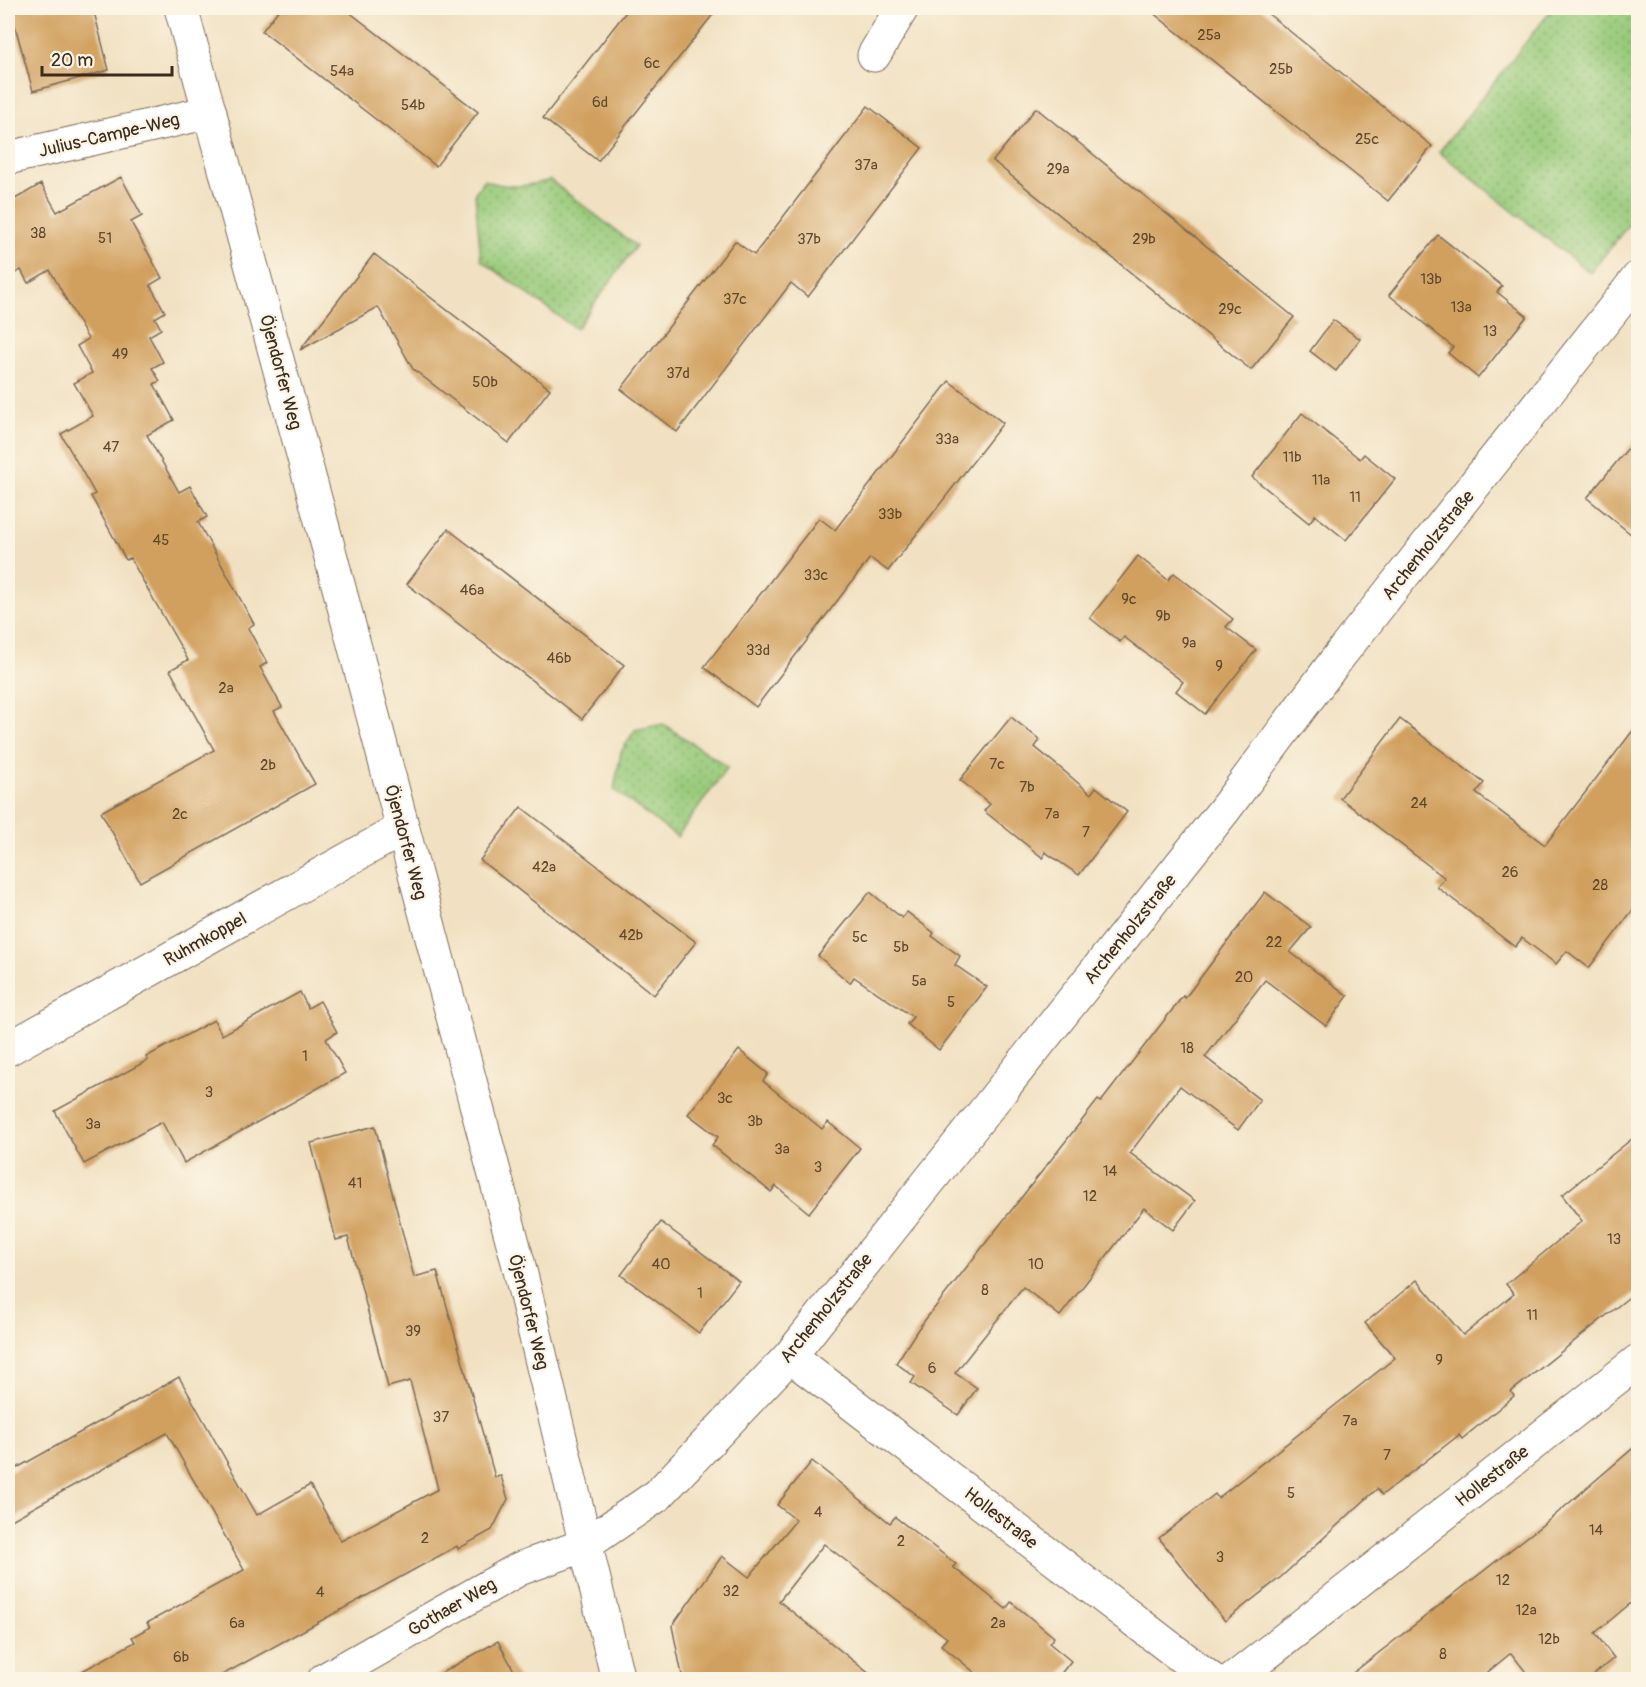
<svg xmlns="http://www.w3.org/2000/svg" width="1646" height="1687" font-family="Pangolin,sans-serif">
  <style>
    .grass { fill: url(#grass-dots); stroke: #6a7a4c; stroke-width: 1.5 }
    .building { fill: #d1a05e }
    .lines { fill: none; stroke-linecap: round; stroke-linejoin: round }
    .minor-casing { stroke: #7b6a57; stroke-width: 35 }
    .tertiary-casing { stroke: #7b6a57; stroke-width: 35 }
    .minor { stroke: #fff; stroke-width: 33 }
    .tertiary { stroke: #fff; stroke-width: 33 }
    .labels { text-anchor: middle; stroke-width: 4.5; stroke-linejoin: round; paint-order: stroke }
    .number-label { font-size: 15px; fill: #60482e }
    .street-label { font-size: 18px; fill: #3b2a1e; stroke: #fcf5e5 }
  </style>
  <defs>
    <pattern id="grass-dots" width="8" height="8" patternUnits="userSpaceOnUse" patternTransform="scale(1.5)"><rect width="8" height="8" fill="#98ca7a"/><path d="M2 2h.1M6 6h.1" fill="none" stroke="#7da463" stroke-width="1.8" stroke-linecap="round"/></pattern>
  </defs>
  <rect width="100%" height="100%" fill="#fcf5e5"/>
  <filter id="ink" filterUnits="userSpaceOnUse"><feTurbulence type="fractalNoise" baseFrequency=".0167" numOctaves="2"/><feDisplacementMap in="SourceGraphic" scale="12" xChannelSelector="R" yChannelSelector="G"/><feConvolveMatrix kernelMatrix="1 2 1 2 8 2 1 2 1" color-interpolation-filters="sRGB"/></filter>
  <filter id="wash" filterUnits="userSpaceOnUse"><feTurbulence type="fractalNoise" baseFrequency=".008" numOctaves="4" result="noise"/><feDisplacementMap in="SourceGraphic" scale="24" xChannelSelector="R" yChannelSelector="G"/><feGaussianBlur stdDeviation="1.35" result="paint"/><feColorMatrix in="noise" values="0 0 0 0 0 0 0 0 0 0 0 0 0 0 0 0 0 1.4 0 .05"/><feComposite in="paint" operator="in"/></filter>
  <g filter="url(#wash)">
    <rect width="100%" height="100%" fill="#f1e1c2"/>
    <!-- grass -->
    <g class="grass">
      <path d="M 1553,8 L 1638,8 L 1638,213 L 1590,273 L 1439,152 Z"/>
      <path d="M 484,180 C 508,189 526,187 550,180 L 636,246 L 576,329 L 481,260 L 475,193 Z"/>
      <path d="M 663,724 L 728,767 L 677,837 L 614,790 L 621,752 L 635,730 Z"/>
    </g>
    <g id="blocks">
      <!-- building -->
      <g class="building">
        <path d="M 10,8 L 93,8 L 109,70 L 33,91 Z"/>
        <path d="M 280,8 L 344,8 L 478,112 L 436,166 L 262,31 Z"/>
        <path d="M 629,8 L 718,8 L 598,161 L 543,118 Z"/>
        <path d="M 1147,8 L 1261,8 L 1432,146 L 1388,201 Z"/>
        <path d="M 868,106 L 922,148 L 808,297 L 791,283 L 677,432 L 621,389 L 735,241 L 754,255 Z"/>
        <path d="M 1036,108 L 1294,317 L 1251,370 L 993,161 Z"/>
        <path d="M 121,177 L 142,216 L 131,222 L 162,278 L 150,285 L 165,312 L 155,318 L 161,329 L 149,336 L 163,362 L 152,368 L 160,381 L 154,384 L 174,420 L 147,435 L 179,492 L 190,486 L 207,517 L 198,522 L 254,624 L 248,628 L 267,663 L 260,667 L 282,707 L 274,711 L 315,784 L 140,882 L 101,812 L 214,750 L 170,670 L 188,660 L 130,558 L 126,560 L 91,496 L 95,494 L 61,434 L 93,416 L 74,383 L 92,373 L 77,346 L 88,339 L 50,270 L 28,283 L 21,270 L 8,277 L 8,203 L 41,184 L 57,212 Z"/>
        <path d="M 1438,235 L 1502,286 L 1497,292 L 1527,316 L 1478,378 L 1448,353 L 1453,347 L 1389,295 Z"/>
        <path d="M 374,254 L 550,389 L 509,443 L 413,369 L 378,307 L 300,350 Z"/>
        <path d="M 1333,320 L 1360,339 L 1336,371 L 1310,351 Z"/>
        <path d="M 949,381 L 1003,423 L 888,571 L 870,558 L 756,707 L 704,667 L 819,518 L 835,530 Z"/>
        <path d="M 1302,413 L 1360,459 L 1364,454 L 1395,479 L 1346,540 L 1315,515 L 1309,523 L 1252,477 Z"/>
        <path d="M 1638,436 L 1638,540 L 1587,498 Z"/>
        <path d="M 448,529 L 624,665 L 582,719 L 407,584 Z"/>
        <path d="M 1138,556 L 1168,580 L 1174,573 L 1233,619 L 1226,627 L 1256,650 L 1205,714 L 1176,691 L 1183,682 L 1124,637 L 1120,642 L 1090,618 Z"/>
        <path d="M 1011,717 L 1040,740 L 1035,747 L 1064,771 L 1091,794 L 1096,787 L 1127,812 L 1079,875 L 1045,852 L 1043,858 L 984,811 L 990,804 L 960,780 Z"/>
        <path d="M 1400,719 L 1484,783 L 1476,793 L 1545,845 L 1638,724 L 1638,903 L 1589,968 L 1567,951 L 1556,964 L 1522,938 L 1515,947 L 1437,887 L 1445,878 L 1340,798 Z"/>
        <path d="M 521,807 L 696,942 L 654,995 L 480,860 Z"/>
        <path d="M 870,892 L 902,918 L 907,912 L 934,933 L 932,936 L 960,956 L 955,965 L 987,987 L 939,1050 L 907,1024 L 913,1017 L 854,977 L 850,983 L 818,956 Z"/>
        <path d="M 1265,892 L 1311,927 L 1290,952 L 1348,996 L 1326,1026 L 1265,980 L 1205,1057 L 1260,1100 L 1238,1130 L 1180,1086 L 1130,1153 L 1195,1201 L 1173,1230 L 1144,1208 L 1060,1316 L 1023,1287 L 955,1373 L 977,1388 L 958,1415 L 911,1383 L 915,1377 L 896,1363 L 918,1329 L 1098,1100 L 1101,1102 L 1183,996 L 1185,998 Z"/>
        <path d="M 300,992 L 308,1008 L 320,1001 L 337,1032 L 326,1039 L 345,1073 L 184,1163 L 162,1122 L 84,1164 L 55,1111 L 148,1060 L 146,1057 L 214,1020 L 222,1035 Z"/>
        <path d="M 739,1050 L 768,1074 L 763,1081 L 822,1129 L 828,1122 L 860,1148 L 809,1213 L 776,1186 L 771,1192 L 712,1145 L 718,1137 L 688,1114 Z"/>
        <path d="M 375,1126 L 414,1277 L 437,1271 L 495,1477 L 501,1476 L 508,1499 L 492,1530 L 458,1549 L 457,1546 L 213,1680 L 66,1680 L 135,1642 L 132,1637 L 150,1627 L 147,1623 L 244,1570 L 167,1433 L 8,1522 L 8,1473 L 179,1377 L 257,1515 L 310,1485 L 341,1541 L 438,1489 L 410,1381 L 388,1387 L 348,1237 L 336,1240 L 311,1143 Z"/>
        <path d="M 1638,1134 L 1638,1290 L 1511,1392 L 1514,1396 L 1462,1439 L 1459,1435 L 1382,1495 L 1377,1489 L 1281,1577 L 1225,1621 L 1159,1538 L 1215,1494 L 1218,1498 L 1395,1358 L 1365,1323 L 1417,1280 L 1463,1335 L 1514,1294 L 1506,1284 L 1582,1221 L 1562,1195 Z"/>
        <path d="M 661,1222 L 739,1281 L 699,1333 L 621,1275 Z"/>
        <path d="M 1638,1444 L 1638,1597 L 1595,1633 L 1614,1658 L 1587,1680 L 1532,1680 L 1511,1653 L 1478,1680 L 1344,1680 L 1554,1516 Z"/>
        <path d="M 812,1461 L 890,1523 L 895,1517 L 956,1564 L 953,1567 L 1006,1609 L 1011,1602 L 1054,1637 L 1049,1643 L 1071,1661 L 1056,1680 L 984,1680 L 941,1645 L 947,1638 L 824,1544 L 779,1601 L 877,1680 L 683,1680 L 672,1626 L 722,1556 L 749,1577 L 796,1520 L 777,1505 Z"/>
        <path d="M 498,1641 L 519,1680 L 429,1680 Z"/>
      </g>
    </g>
  </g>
  <g filter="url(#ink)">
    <use href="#blocks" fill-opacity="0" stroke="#7b6a57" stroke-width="1.5"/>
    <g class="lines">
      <defs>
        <g id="minor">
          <path d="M 874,55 L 902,8"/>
          <path d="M 8,158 L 210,112"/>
          <path d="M 8,1049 L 402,829"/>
          <path d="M 790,1356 L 1212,1680"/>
          <path d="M 324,1680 L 519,1569 L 585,1545 L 658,1495 L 790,1356 L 1225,809 L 1340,655 L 1638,278"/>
          <path d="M 1233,1680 L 1638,1361"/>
        </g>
        <path id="tertiary" d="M 181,8 L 325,535 L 518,1262 L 618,1680"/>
      </defs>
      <!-- minor casing -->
      <use href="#minor" class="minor-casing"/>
      <!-- tertiary casing -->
      <use href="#tertiary" class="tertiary-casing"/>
      <!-- minor -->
      <use href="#minor" class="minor"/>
      <!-- tertiary -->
      <use href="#tertiary" class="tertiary"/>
    </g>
  </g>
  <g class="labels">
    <!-- number labels -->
    <g class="number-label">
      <text x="1209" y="40">25a</text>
      <text x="652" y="68">6c</text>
      <text x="1281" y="74">25b</text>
      <text x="342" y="76">54a</text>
      <text x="600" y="107">6d</text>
      <text x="413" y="110">54b</text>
      <text x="1367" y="144">25c</text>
      <text x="866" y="170">37a</text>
      <text x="1058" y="174">29a</text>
      <text x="38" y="238">38</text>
      <text x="105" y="243">51</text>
      <text x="809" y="244">37b</text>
      <text x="1144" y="244">29b</text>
      <text x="1431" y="284">13b</text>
      <text x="735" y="304">37c</text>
      <text x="1461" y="312">13a</text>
      <text x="1230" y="314">29c</text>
      <text x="1490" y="336">13</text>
      <text x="120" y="359">49</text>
      <text x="678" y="378">37d</text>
      <text x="485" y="387">50b</text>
      <text x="947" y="444">33a</text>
      <text x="111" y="452">47</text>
      <text x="1292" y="462">11b</text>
      <text x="1321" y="485">11a</text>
      <text x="1355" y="502">11</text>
      <text x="890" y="519">33b</text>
      <text x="161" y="545">45</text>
      <text x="816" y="580">33c</text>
      <text x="472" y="595">46a</text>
      <text x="1129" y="604">9c</text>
      <text x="1163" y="621">9b</text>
      <text x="1189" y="648">9a</text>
      <text x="758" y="655">33d</text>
      <text x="559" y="663">46b</text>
      <text x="1219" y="671">9</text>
      <text x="226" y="693">2a</text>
      <text x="997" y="769">7c</text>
      <text x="268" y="770">2b</text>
      <text x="1027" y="792">7b</text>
      <text x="1419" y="808">24</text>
      <text x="180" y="819">2c</text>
      <text x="1052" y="819">7a</text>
      <text x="1086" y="837">7</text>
      <text x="544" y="872">42a</text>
      <text x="1510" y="877">26</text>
      <text x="1600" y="890">28</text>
      <text x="631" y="940">42b</text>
      <text x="860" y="942">5c</text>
      <text x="1274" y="947">22</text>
      <text x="901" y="952">5b</text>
      <text x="1244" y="982">20</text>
      <text x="919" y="986">5a</text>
      <text x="951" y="1007">5</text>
      <text x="1187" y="1053">18</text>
      <text x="305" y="1061">1</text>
      <text x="209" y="1097">3</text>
      <text x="725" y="1103">3c</text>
      <text x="755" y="1126">3b</text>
      <text x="93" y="1129">3a</text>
      <text x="782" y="1154">3a</text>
      <text x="818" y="1172">3</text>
      <text x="1110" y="1176">14</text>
      <text x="355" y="1188">41</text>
      <text x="1090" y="1201">12</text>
      <text x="1614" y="1244">13</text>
      <text x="661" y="1269">40</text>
      <text x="1036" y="1269">10</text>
      <text x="985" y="1295">8</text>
      <text x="700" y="1298">1</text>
      <text x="1532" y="1320">11</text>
      <text x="413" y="1336">39</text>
      <text x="1439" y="1365">9</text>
      <text x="932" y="1373">6</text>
      <text x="441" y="1422">37</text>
      <text x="1350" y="1426">7a</text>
      <text x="1387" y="1460">7</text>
      <text x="1291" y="1498">5</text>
      <text x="818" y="1517">4</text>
      <text x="1596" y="1535">14</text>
      <text x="425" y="1543">2</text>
      <text x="901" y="1546">2</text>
      <text x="1220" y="1562">3</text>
      <text x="1503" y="1585">12</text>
      <text x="731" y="1596">32</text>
      <text x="320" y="1597">4</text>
      <text x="1526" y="1615">12a</text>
      <text x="237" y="1628">6a</text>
      <text x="998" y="1628">2a</text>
      <text x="1549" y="1644">12b</text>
      <text x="1443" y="1659">8</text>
      <text x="181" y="1662">6b</text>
    </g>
    <!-- street labels -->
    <g class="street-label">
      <text transform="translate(109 135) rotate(-13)" y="6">Julius-Campe-Weg</text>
      <text transform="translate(281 372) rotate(75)" y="6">Öjendorfer Weg</text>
      <text transform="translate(1428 545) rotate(-51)" y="6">Archenholzstraße</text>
      <text transform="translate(406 842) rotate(75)" y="6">Öjendorfer Weg</text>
      <text transform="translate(1130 929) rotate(-51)" y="6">Archenholzstraße</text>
      <text transform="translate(205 939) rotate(-29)" y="6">Ruhmkoppel</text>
      <text transform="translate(826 1308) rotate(-51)" y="6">Archenholzstraße</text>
      <text transform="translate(529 1312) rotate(76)" y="6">Öjendorfer Weg</text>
      <text transform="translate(1492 1476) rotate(-38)" y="6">Hollestraße</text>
      <text transform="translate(1001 1518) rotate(38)" y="6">Hollestraße</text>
      <text transform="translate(452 1607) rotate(-30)" y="6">Gothaer Weg</text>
    </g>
  </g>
  <!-- margin -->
  <rect width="1646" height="1687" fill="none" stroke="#fcf5e5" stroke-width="30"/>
  <!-- scale -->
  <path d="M42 66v9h130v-9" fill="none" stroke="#3b2a1e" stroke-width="3"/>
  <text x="51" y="66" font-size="18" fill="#3b2a1e" stroke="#fcf5e5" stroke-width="4.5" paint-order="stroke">20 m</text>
</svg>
